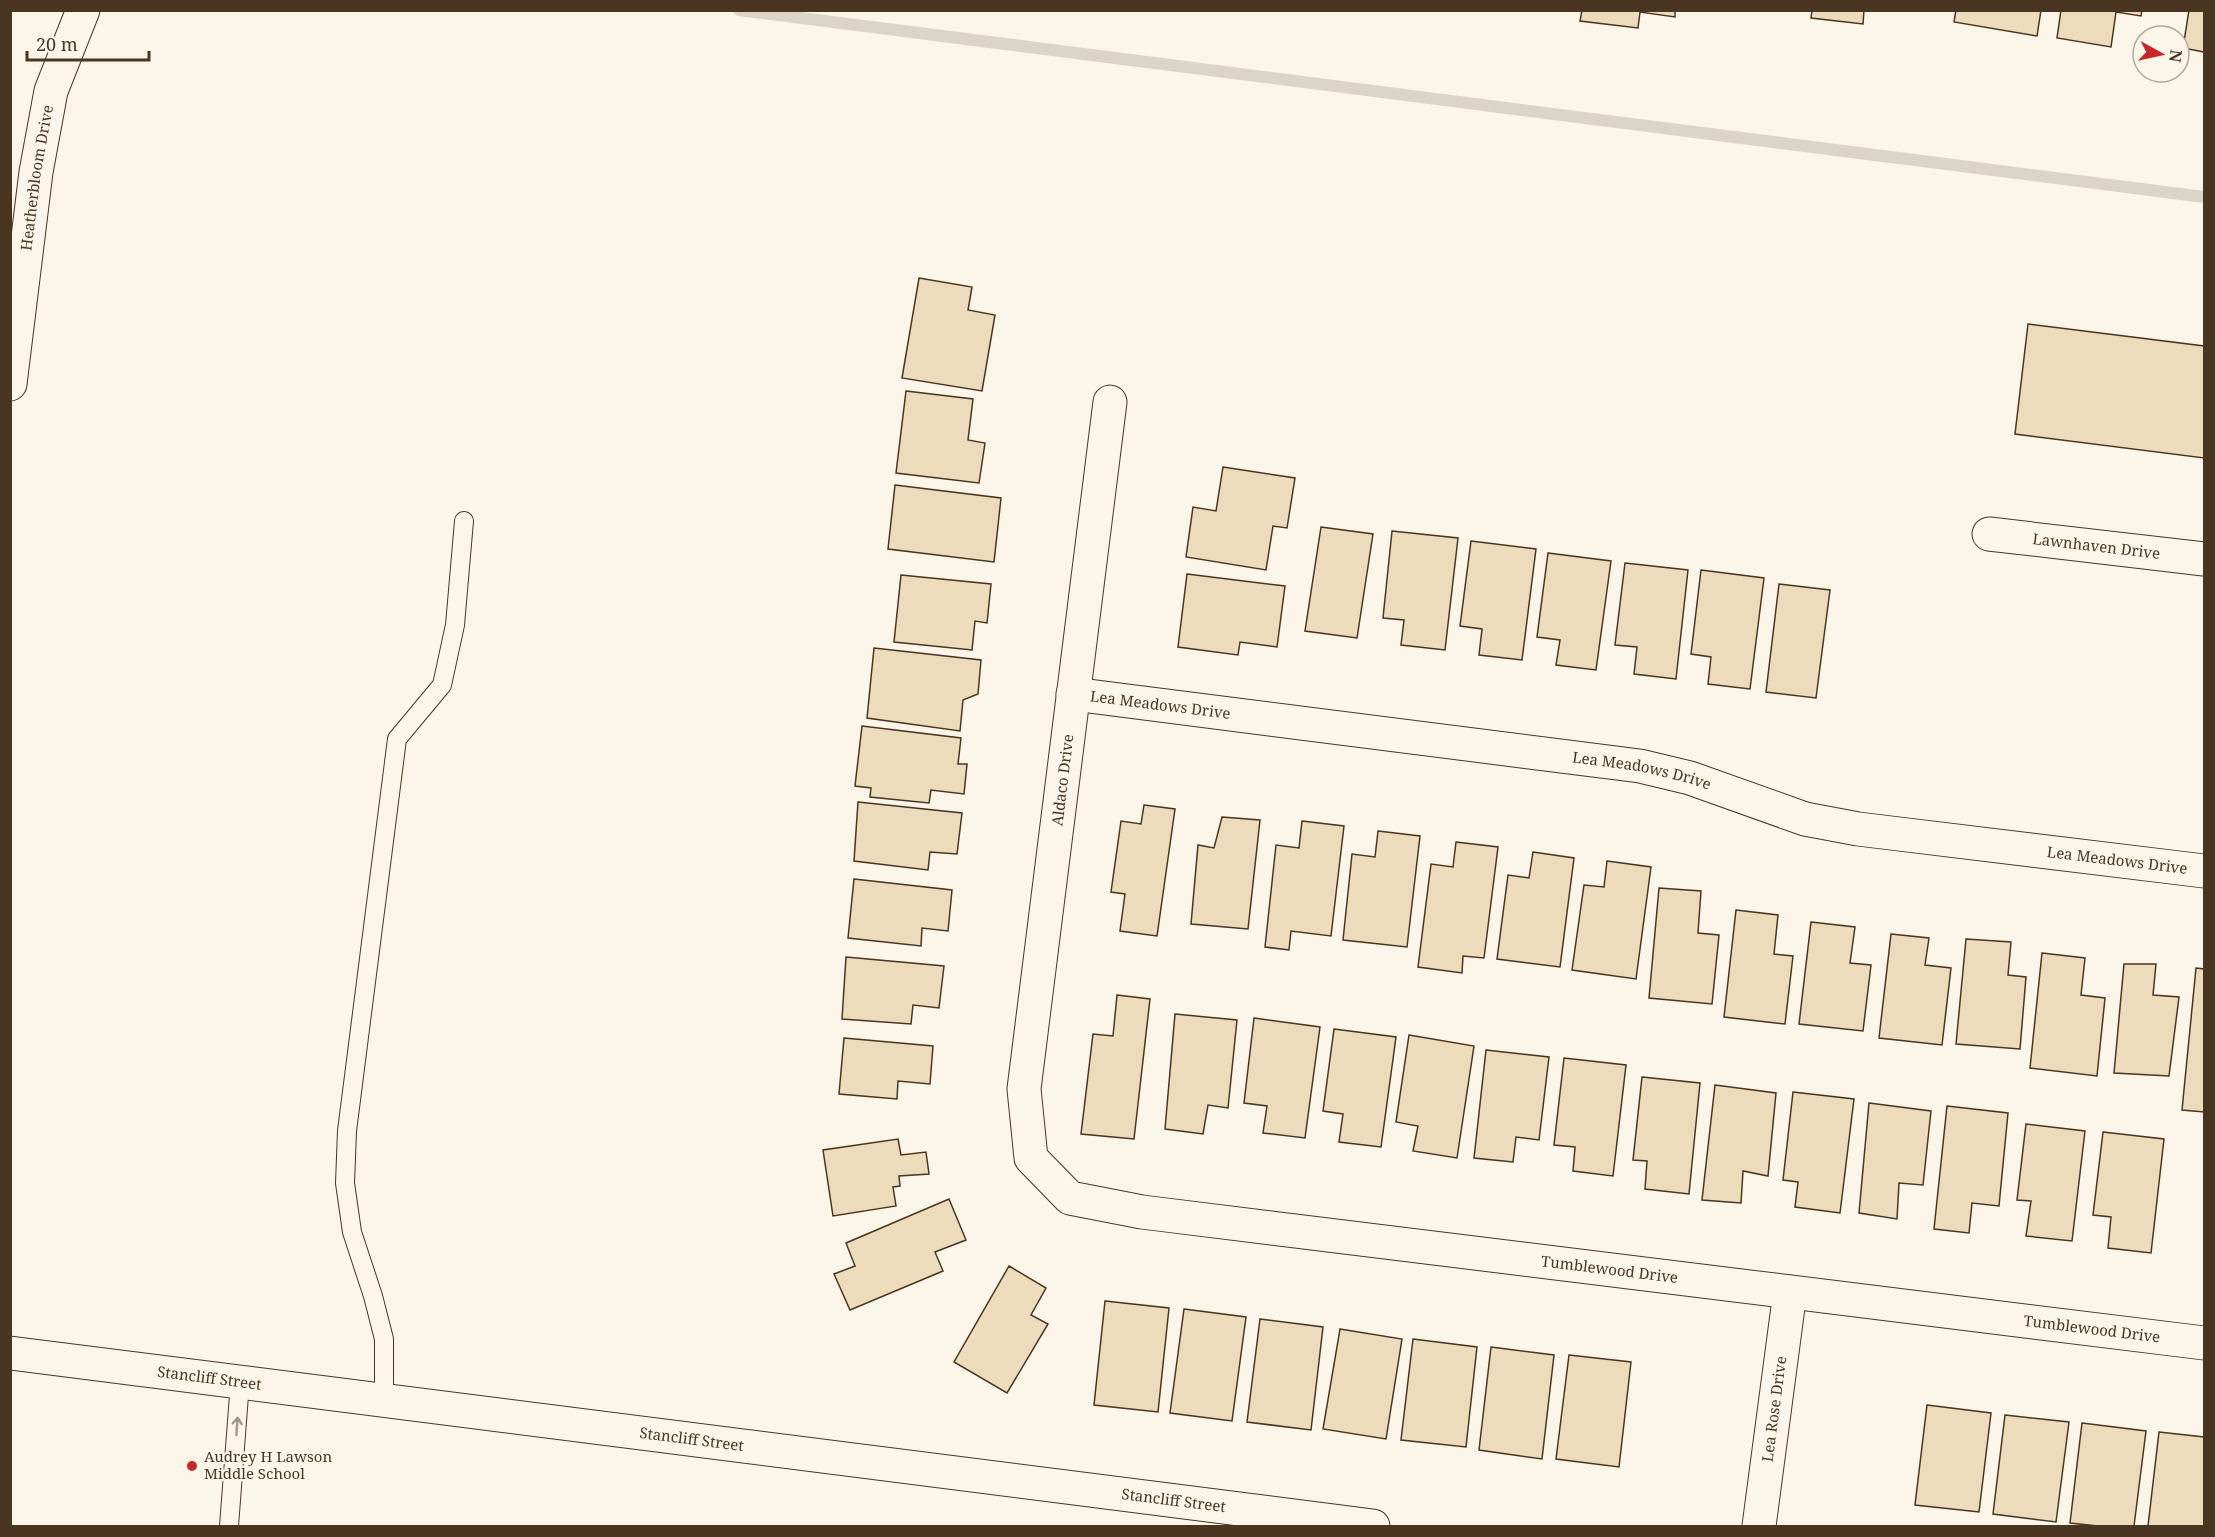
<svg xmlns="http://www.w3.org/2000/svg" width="2215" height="1537" font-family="'Noto Serif',serif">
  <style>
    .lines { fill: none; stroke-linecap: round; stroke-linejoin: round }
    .stream { stroke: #dcd4c6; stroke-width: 12 }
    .building { fill: #ecdcbc; stroke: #4a3520; stroke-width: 1.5 }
    .lane-casing { stroke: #4a3520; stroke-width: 20 }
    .street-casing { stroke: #4a3520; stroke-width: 35 }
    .lane { stroke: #fbf6e9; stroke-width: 18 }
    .street { stroke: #fbf6e9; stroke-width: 33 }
    .oneway { stroke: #a29684 }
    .poi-dot { fill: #c62828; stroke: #fbf6e9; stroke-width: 2 }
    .labels { text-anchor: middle; stroke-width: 4.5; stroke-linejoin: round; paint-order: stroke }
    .street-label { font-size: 15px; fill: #4a3520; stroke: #fbf6e9 }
    .poi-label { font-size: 15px; fill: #4a3520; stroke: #fbf6e9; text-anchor: start }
  </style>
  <rect width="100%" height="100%" fill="#fbf6e9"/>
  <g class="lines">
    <!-- stream -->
    <path class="stream" d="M 739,10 L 2204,197"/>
  </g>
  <!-- building -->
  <g class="building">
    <path d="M 1582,10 L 1675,10 L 1675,17 L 1640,12 L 1638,28 L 1580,21 Z"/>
    <path d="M 1812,10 L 1864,10 L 1863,24 L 1811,18 Z"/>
    <path d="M 1956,10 L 2041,10 L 2037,36 L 1954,22 Z"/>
    <path d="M 2061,10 L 2142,10 L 2141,16 L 2116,12 L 2111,47 L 2057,38 Z"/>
    <path d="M 2189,10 L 2204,10 L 2204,52 L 2183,48 Z"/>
    <path d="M 919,278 L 972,287 L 968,310 L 995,315 L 982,391 L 902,378 Z"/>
    <path d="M 2028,324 L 2204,346 L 2204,458 L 2015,434 Z"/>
    <path d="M 906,391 L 973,399 L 968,440 L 985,443 L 979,483 L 896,473 Z"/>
    <path d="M 1223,467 L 1295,478 L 1287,528 L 1273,526 L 1266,570 L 1186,557 L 1193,507 L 1216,511 Z"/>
    <path d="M 895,485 L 1001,498 L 994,562 L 888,549 Z"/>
    <path d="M 1321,527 L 1373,534 L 1357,638 L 1305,631 Z"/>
    <path d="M 1392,531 L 1458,538 L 1445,650 L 1401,645 L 1404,620 L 1383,618 Z"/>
    <path d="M 1471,541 L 1536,549 L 1522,660 L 1479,655 L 1482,629 L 1460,626 Z"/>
    <path d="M 1548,553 L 1611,561 L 1596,670 L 1556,665 L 1560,640 L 1537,637 Z"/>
    <path d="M 1625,563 L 1688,570 L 1676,679 L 1634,674 L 1637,647 L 1615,645 Z"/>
    <path d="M 1701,570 L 1764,578 L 1750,689 L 1708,684 L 1711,657 L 1691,654 Z"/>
    <path d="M 1187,574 L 1285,586 L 1277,647 L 1240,642 L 1238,655 L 1178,647 Z"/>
    <path d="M 901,575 L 991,584 L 987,623 L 975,621 L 972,650 L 894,642 Z"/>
    <path d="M 1779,584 L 1830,590 L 1816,698 L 1766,692 Z"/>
    <path d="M 874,648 L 981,660 L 978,694 L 963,700 L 960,731 L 867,718 Z"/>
    <path d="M 862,726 L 961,738 L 958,764 L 967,764 L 964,794 L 931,790 L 929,803 L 870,797 L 871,788 L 855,786 Z"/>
    <path d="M 858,802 L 962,813 L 957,854 L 930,852 L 928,870 L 854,861 Z"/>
    <path d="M 1144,805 L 1175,809 L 1157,936 L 1120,931 L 1125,894 L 1111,892 L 1121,821 L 1141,824 Z"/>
    <path d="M 1222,817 L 1260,820 L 1248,929 L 1191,924 L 1198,845 L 1214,848 Z"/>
    <path d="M 1302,821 L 1344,826 L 1331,936 L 1291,931 L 1289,950 L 1265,947 L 1276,845 L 1299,848 Z"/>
    <path d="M 1378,831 L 1420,836 L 1407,947 L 1343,940 L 1352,854 L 1375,857 Z"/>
    <path d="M 1456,842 L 1498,847 L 1484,958 L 1463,956 L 1462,973 L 1418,967 L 1431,864 L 1453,867 Z"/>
    <path d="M 1533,852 L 1574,858 L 1560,967 L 1497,959 L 1508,875 L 1529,878 Z"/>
    <path d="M 1607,861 L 1651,867 L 1636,979 L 1572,970 L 1584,885 L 1604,887 Z"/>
    <path d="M 854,879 L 952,890 L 948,931 L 922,928 L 921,946 L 848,938 Z"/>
    <path d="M 1659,888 L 1701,891 L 1698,933 L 1719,935 L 1712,1004 L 1649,998 Z"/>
    <path d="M 1736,910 L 1778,915 L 1774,954 L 1793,956 L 1785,1024 L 1724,1017 Z"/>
    <path d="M 1811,922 L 1855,927 L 1850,963 L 1871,965 L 1863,1031 L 1799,1024 Z"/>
    <path d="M 1891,934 L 1929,938 L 1925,965 L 1951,968 L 1942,1045 L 1879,1038 Z"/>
    <path d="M 1966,939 L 2011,942 L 2008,975 L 2026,977 L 2020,1049 L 1956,1044 Z"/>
    <path d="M 2042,953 L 2085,958 L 2081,995 L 2105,998 L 2097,1076 L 2030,1068 Z"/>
    <path d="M 846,957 L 944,966 L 939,1008 L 913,1005 L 911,1024 L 842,1019 Z"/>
    <path d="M 2124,964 L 2156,964 L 2153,995 L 2179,997 L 2169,1076 L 2114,1073 Z"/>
    <path d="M 2196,968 L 2204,969 L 2204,1112 L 2182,1110 Z"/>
    <path d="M 1117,995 L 1150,999 L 1134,1139 L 1081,1134 L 1093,1034 L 1113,1036 Z"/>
    <path d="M 1175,1014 L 1237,1020 L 1228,1108 L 1208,1105 L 1203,1134 L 1165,1129 Z"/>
    <path d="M 1254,1018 L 1320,1027 L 1305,1138 L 1263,1133 L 1267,1106 L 1244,1103 Z"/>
    <path d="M 1334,1029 L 1396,1037 L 1381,1147 L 1339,1142 L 1343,1114 L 1323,1111 Z"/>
    <path d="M 1409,1035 L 1474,1046 L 1457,1158 L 1413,1151 L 1418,1126 L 1396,1122 Z"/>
    <path d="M 844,1038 L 933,1046 L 930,1084 L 898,1081 L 897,1099 L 839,1094 Z"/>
    <path d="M 1486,1050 L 1549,1057 L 1539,1140 L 1516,1137 L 1513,1162 L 1474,1158 Z"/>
    <path d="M 1564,1058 L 1626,1065 L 1613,1176 L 1573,1171 L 1575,1147 L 1554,1145 Z"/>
    <path d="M 1642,1077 L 1700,1083 L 1689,1194 L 1645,1189 L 1647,1161 L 1633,1160 Z"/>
    <path d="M 1715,1085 L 1776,1093 L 1768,1176 L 1743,1171 L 1741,1203 L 1702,1200 Z"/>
    <path d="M 1793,1092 L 1854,1099 L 1840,1213 L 1795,1207 L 1798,1182 L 1783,1180 Z"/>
    <path d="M 1869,1103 L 1931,1111 L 1923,1185 L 1899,1183 L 1897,1219 L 1859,1213 Z"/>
    <path d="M 1947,1106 L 2008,1113 L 1999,1206 L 1972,1203 L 1969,1233 L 1934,1229 Z"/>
    <path d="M 2026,1124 L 2085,1131 L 2072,1241 L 2026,1236 L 2031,1201 L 2017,1200 Z"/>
    <path d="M 2103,1132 L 2164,1139 L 2151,1253 L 2108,1248 L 2111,1217 L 2093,1215 Z"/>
    <path d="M 898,1139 L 901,1155 L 926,1152 L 929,1174 L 899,1176 L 900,1186 L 893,1187 L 896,1206 L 833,1216 L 823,1150 Z"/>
    <path d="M 949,1199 L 966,1240 L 935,1252 L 943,1271 L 850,1310 L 834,1274 L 855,1266 L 846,1243 Z"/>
    <path d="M 1009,1266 L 1046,1288 L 1031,1315 L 1048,1324 L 1007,1393 L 954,1362 Z"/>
    <path d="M 1105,1301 L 1169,1308 L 1158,1412 L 1094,1405 Z"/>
    <path d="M 1184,1309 L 1246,1317 L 1232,1421 L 1170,1413 Z"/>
    <path d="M 1260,1319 L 1323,1327 L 1311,1430 L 1247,1422 Z"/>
    <path d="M 1340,1329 L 1402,1339 L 1386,1439 L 1323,1429 Z"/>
    <path d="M 1413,1339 L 1477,1347 L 1466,1447 L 1401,1440 Z"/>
    <path d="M 1491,1347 L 1554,1355 L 1542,1459 L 1479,1450 Z"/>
    <path d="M 1569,1355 L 1631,1362 L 1619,1467 L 1556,1459 Z"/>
    <path d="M 1927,1405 L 1991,1413 L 1979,1512 L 1915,1505 Z"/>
    <path d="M 2005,1415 L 2069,1422 L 2056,1522 L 1993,1514 Z"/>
    <path d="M 2082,1423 L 2146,1431 L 2134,1526 L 2098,1526 L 2070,1523 Z"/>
    <path d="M 2159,1432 L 2204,1437 L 2204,1526 L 2148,1526 Z"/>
  </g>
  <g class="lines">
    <defs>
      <g id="lane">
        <path d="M 384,1400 L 384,1339 L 373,1296 L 352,1232 L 345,1183 L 347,1131 L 397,739 L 442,685 L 455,625 L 464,521"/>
        <path d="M 229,1526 L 240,1382"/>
      </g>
      <g id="street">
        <path id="s1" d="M 10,384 L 36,172 L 51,91 L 83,10"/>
        <path id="s2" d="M 1110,402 L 1024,1089 L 1031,1158 L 1070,1198 L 1142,1212 L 2204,1343"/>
        <path id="s3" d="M 1989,534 L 2204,559"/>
        <path id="s4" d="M 1073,694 L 1640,766 L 1690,778 L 1805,819 L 1858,829 L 2204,871"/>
        <path id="s5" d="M 10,1353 L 1373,1526"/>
        <path id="s6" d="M 1759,1526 L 1790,1292"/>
      </g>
    </defs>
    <!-- lane casing -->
    <use href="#lane" class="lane-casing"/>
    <!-- street casing -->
    <use href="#street" class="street-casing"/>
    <!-- lane -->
    <use href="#lane" class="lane"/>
    <!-- street -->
    <use href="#street" class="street"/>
  </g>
  <!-- one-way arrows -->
  <defs><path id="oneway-shaft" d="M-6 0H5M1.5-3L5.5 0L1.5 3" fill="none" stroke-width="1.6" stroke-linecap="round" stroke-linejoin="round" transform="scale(1.5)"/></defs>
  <use class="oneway" href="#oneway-shaft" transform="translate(237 1426) rotate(-86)"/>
  <!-- markers -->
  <circle class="poi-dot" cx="192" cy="1466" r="6"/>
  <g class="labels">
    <!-- street labels -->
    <g class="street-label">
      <text dy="5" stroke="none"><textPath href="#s1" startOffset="208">Heatherbloom Drive</textPath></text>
      <text dy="5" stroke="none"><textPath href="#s3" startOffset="108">Lawnhaven Drive</textPath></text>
      <text dy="5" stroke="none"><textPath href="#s4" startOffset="88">Lea Meadows Drive</textPath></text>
      <text dy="5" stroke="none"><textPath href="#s4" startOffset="574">Lea Meadows Drive</textPath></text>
      <text transform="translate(1063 780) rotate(-83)" y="5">Aldaco Drive</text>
      <text dy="5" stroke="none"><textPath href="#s4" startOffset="1060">Lea Meadows Drive</textPath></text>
      <text dy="5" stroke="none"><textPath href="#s2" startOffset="1362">Tumblewood Drive</textPath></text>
      <text dy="5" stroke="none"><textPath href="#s2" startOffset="1848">Tumblewood Drive</textPath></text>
      <text dy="5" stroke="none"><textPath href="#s5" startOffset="201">Stancliff Street</textPath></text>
      <text dy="5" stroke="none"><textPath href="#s6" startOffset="118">Lea Rose Drive</textPath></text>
      <text dy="5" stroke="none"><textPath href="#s5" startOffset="687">Stancliff Street</textPath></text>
      <text dy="5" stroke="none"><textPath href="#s5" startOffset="1173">Stancliff Street</textPath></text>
    </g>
    <!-- poi labels -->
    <g class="poi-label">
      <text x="204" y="1462">Audrey H Lawson<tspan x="204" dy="17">Middle School</tspan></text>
    </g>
  </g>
  <!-- border -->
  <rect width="2215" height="1537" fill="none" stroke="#4a3520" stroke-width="24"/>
  <!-- north arrow -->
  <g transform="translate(2161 54) rotate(98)"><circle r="28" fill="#fbf6e9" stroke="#b4a999" stroke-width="1.5"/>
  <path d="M0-4.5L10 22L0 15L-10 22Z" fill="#c62828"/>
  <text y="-9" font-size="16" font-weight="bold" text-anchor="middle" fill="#4a3520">N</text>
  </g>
  <!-- scale -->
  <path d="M27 51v9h122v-9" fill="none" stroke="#4a3520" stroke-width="3"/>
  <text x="36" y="51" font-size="18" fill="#4a3520" stroke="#fbf6e9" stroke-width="4.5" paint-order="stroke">20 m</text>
</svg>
